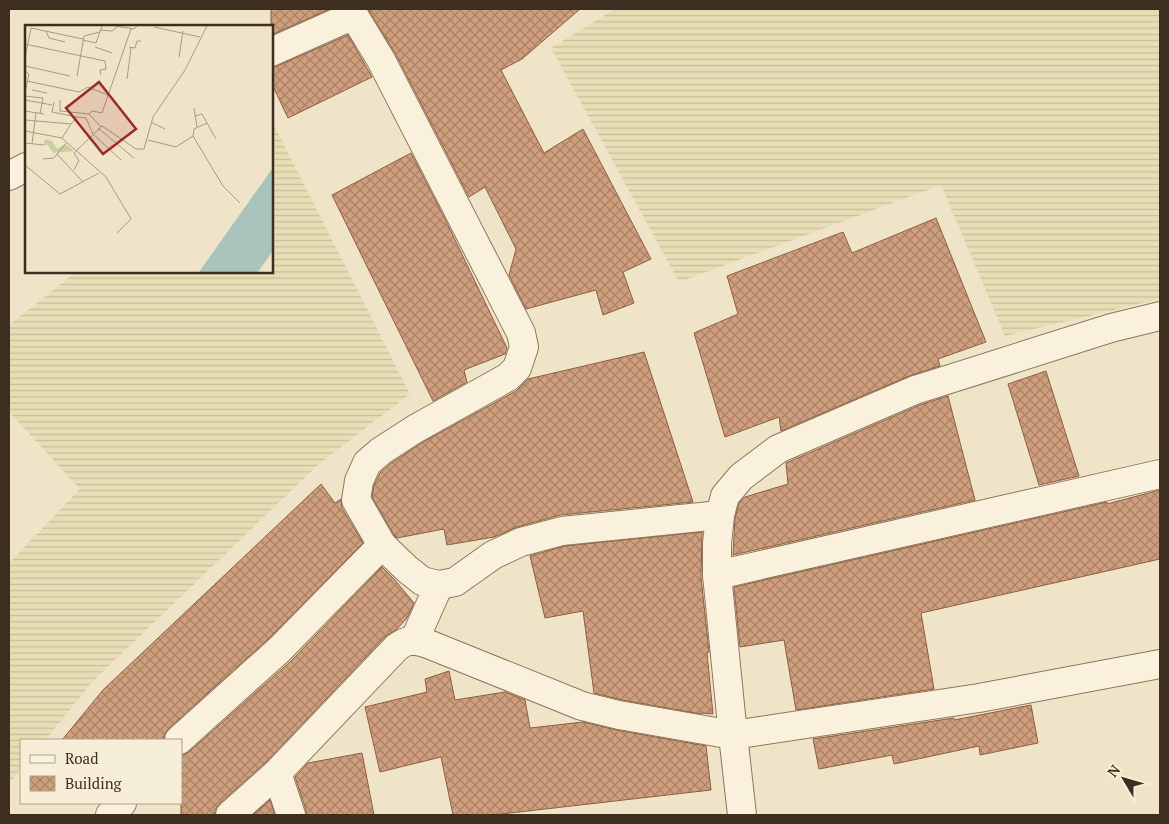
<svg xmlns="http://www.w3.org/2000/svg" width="1169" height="824" font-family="'PT Serif',serif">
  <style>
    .farmland { fill: url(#farmland-rules) }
    .building { fill: url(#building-cross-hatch); stroke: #8d5f41 }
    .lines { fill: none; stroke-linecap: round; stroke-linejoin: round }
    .street-casing { stroke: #8d765c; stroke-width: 30 }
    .street { stroke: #faf1dc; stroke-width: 28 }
    .inset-road { fill: none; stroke: #a89b85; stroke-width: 1 }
    .view { fill: #9e2a2b; fill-opacity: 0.15; stroke: #9e2a2b; stroke-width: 2.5 }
    .inset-edge { fill: none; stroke: #3d2e20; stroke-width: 2.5 }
  </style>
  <defs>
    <pattern id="farmland-rules" width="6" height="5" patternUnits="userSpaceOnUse" patternTransform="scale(1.25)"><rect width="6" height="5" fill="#e6deb5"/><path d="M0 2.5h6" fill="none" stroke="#c6bf9b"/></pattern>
    <pattern id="building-cross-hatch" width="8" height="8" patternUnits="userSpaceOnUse" patternTransform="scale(1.25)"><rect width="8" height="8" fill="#cf9f7d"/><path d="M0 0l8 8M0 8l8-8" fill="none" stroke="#a98266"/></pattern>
  </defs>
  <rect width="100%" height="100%" fill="#f0e4c8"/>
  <!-- farmland -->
  <g class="farmland">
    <path d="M 615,9 L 1160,9 L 1160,299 L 1005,336 L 941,185 L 679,282 L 551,48 Z"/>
    <path d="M 271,119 L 410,394 L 320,463 L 94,680 L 45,740 L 21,740 L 21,769 L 9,784 L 9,563 L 80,489 L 9,412 L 9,325 L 77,271 L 271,271 Z"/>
  </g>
  <!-- building -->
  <g class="building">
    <path d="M 271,9 L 330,9 L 271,35 Z"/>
    <path d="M 368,9 L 580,9 L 522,59 L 501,70 L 544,153 L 583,129 L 651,259 L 623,272 L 634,303 L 603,315 L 596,290 L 526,309 L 509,275 L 516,249 L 485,187 L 469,197 L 395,53 Z"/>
    <path d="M 348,35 L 372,77 L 288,118 L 271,82 L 271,67 L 277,66 Z"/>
    <path d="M 411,153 L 445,219 L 507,348 L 505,354 L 464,370 L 467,382 L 433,401 L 332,195 Z"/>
    <path d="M 936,218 L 986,342 L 938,359 L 940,366 L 909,376 L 781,431 L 779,417 L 725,437 L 694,333 L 738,314 L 727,276 L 843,232 L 852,253 Z"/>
    <path d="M 644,352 L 693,502 L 560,515 L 517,527 L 494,537 L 447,545 L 444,529 L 397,538 L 394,535 L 372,497 L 374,485 L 380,473 L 390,464 L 423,442 L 516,391 L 528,379 Z"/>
    <path d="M 1046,371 L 1079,476 L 1039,485 L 1008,384 Z"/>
    <path d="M 948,396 L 975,500 L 733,555 L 735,518 L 739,503 L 745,497 L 788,484 L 786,463 L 920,405 Z"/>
    <path d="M 321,484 L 335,503 L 341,499 L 342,508 L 363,543 L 268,639 L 169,728 L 164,735 L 164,740 L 62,740 L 103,690 Z"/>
    <path d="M 1160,490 L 1160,559 L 921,613 L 934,689 L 796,710 L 784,640 L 740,647 L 734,587 L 1107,502 L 1107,504 Z"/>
    <path d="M 702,532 L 701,577 L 709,652 L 707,653 L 713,714 L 701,713 L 701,714 L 622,700 L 594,693 L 583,611 L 545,618 L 530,556 L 565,546 Z"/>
    <path d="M 382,567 L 394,579 L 414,603 L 407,618 L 397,629 L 386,636 L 266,762 L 220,803 L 215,810 L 215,815 L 181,815 L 181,755 L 189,752 L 290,662 Z"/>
    <path d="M 449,671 L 455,700 L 505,692 L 525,700 L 530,728 L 583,722 L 616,730 L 706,746 L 711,790 L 493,815 L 453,815 L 441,757 L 380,772 L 365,707 L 427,692 L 425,679 Z"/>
    <path d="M 1031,705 L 1038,743 L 980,755 L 979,746 L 894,764 L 892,755 L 819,769 L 813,739 L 954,718 L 954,720 Z"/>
    <path d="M 362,753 L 374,815 L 306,815 L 306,810 L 295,777 L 308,763 Z"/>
    <path d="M 270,800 L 275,815 L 253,815 Z"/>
  </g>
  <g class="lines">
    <defs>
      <g id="street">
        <path d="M 350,9 L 381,60 L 521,333 L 524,347 L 517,368 L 508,377 L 415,429 L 381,451 L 367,463 L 359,481 L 356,500 L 382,545 L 407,569 L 422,581 L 439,585 L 455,582 L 493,555 L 521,542 L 562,531 L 720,515"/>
        <path d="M 271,52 L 354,15"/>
        <path d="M 9,176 L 26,167"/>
        <path d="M 717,575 L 1160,474"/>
        <path d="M 414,641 L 439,585"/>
        <path d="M 179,740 L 279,650 L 382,545"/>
        <path d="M 110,815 L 122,803"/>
        <path d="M 230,815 L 277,773"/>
        <path d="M 291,815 L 277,773 L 397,647 C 410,638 413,640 428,644 L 582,706 L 619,715 L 733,735 L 979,698 L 1160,664"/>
        <path d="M 742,815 L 733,735 L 717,575 L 717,544 L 720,515 L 725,496 L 741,477 L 778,449 L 915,390 L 1111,328 L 1160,316"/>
      </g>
    </defs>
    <!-- street casing -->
    <use href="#street" class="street-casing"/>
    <!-- street -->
    <use href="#street" class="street"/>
  </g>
  <!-- overview -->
  <g transform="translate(25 25)">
    <rect width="248" height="248" fill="#f0e4c8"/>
    <path d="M 20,114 L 27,116 L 32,124 L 41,119 L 49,126 L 28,128 L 23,120 L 19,120 Z" fill="#c9cf9b"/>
    <path d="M 247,144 L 247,227 L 233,247 L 174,247 Z" fill="#a9c4bc"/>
    <path class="inset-road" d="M 91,1 L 109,4 L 112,1M 129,2 L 175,12M 6,3 L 58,14M 75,5 L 87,6 L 93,1M 21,6 L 24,13 L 40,17M 58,15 L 71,18 L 77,1M 0,19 L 80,36 L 81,44 L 75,45 L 76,50M 70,22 L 87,28M 104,22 L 110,23 L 112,16 L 116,16M 154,32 L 158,6M 0,33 L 6,3M 0,41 L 45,51M 0,46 L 4,49 L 0,67M 52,51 L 59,11 L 75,7M 102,54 L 106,23M 2,56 L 54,67 L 63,62 L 85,71M 7,65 L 22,68M 0,71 L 18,73 L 15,89M 0,75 L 27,80M 35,75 L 35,86 L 64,89M 29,77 L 27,87 L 52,92M 169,83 L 172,102M 0,86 L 19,89M 170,91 L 177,89 L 191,114M 0,95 L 46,99 L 52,92 L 61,93 L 68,109 L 96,135M 126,97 L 140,104M 76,102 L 64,89 L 67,86 L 77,88 L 106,4M 73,103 L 109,133M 0,106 L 37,113 L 81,152 L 106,194 L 92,208M 168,111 L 198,161 L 215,178M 37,113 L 46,99M 123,115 L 151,122 L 168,111 L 169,104 L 182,98M 0,118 L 19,120M 7,119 L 11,88M 32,129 L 58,157M 18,134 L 29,133 L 41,118M 0,140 L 35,169 L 74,148M 49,145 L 54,136 L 49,128 L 77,101 L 111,124 L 119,124 L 128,92 L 160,45 L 182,1"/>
    <path class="view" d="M 74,57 L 111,104 L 78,129 L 41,83 Z"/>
    <rect width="248" height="248" class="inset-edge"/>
  </g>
  <!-- border -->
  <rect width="1169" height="824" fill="none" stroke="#3d2e20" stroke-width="20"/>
  <!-- legend -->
  <rect x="20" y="739" width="162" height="65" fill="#f7eed8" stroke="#ada18e"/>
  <rect x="30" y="755" width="25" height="8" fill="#faf1dc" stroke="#ada18e"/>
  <text x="65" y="764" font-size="15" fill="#3d2e20">Road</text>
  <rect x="30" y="776" width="25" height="15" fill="url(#building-cross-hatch)" stroke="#ada18e"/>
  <text x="65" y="789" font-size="15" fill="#3d2e20">Building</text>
  <!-- north arrow -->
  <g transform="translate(1124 779) rotate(308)" stroke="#f7eed8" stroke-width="4" paint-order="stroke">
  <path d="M0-4L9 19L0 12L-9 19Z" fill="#3d2e20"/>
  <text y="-8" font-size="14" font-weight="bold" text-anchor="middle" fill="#3d2e20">N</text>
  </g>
</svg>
